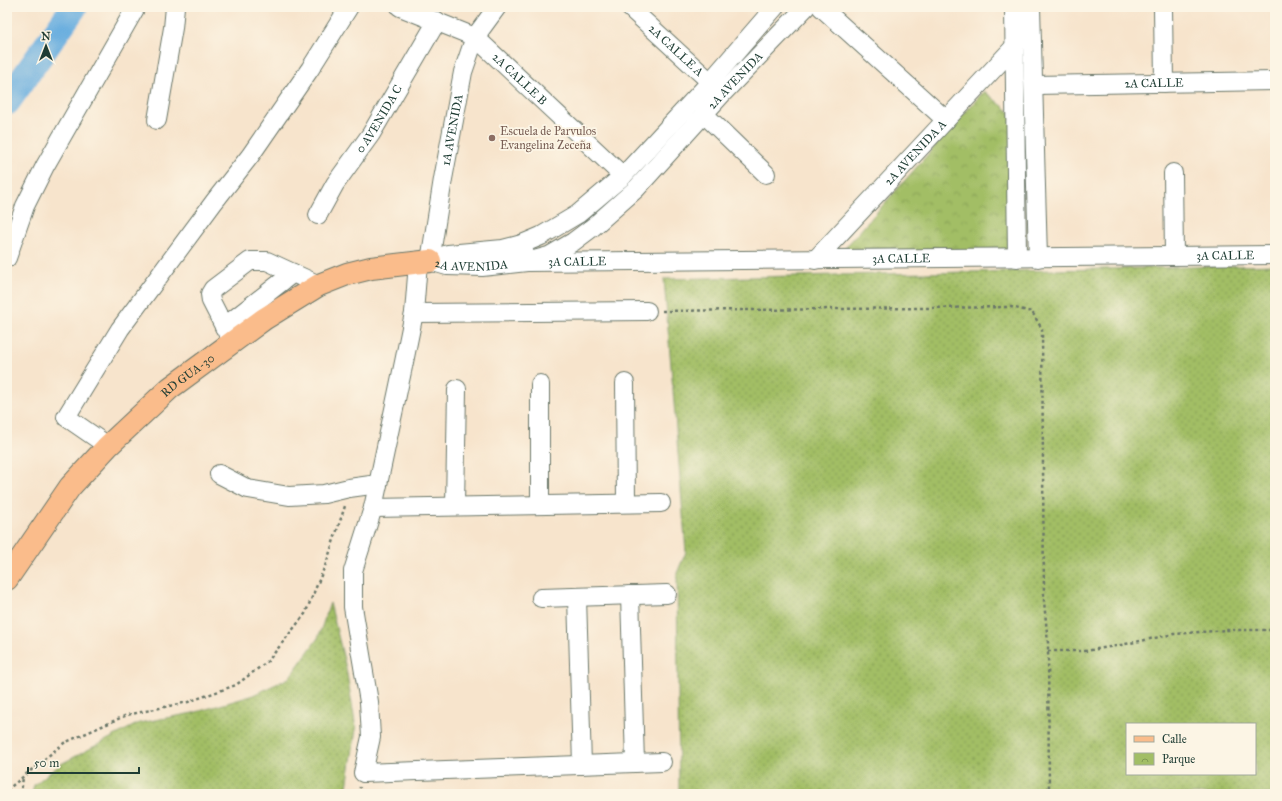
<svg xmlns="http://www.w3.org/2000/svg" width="1282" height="801" font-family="'IM FELL Great Primer',serif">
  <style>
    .grass { fill: url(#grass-dots); stroke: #607e4c; fill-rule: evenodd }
    .park { fill: url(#park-crowns); stroke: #607e4c }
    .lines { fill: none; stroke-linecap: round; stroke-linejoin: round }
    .river { stroke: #69aedf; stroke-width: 27 }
    .minor-casing { stroke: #6b7769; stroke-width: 20 }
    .major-casing { stroke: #6b7769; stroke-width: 24 }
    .path { stroke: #6b7769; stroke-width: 2.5; stroke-dasharray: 3 3; stroke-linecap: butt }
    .minor { stroke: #fff; stroke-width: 18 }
    .major { stroke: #fabc8b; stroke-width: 22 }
    .education-dot { fill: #8d6e63; stroke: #fcf5e5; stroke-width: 1.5 }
    .labels { text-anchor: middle; stroke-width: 3.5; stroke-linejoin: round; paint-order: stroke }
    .street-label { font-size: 12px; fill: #1f3d34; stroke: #fcf5e5 }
    .education-label { font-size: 12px; fill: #785e54; stroke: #fcf5e5; text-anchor: start }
  </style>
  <defs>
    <pattern id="grass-dots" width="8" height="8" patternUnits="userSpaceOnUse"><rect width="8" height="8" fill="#a2be65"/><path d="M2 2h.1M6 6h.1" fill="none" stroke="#839c54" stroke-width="1.8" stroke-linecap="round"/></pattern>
    <pattern id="park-crowns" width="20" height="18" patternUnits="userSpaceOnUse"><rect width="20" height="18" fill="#a2be65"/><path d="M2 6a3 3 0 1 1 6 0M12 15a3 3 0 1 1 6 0" fill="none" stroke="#839c54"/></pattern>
  </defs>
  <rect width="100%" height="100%" fill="#fcf5e5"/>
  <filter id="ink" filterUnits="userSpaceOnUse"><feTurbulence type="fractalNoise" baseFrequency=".025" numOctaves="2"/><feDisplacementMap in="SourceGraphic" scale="8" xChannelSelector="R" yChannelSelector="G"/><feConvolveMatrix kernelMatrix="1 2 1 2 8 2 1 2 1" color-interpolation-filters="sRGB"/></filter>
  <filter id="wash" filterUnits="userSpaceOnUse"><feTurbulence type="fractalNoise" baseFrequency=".012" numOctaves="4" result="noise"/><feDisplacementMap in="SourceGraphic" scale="16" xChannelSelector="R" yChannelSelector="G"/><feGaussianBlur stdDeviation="0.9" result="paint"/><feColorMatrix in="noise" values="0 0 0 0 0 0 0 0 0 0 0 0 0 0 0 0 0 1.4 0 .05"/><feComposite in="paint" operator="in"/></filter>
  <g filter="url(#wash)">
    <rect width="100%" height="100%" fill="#f7e4cc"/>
    <!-- grass -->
    <g class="grass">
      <path d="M 1275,265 L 1275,794 L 679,794 L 677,573 L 686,552 L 664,279 ZM 1127,724 L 1255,724 L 1255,774 L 1127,774 Z"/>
      <path d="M 330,603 L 346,668 L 356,729 L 346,794 L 32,794 L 34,785 L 61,764 L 139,723 L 193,713 L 251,696 L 289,678 L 318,638 Z"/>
    </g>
    <!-- park -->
    <path class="park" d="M 984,91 L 1015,116 L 1014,251 L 853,258 L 845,248 Z"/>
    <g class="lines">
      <!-- river -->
      <path class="river" d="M 7,102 L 74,7"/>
    </g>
  </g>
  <g filter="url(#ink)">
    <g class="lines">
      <defs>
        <g id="minor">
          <path id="s1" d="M 400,7 L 475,37 L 623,176"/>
          <path id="s2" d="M 629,7 L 718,89"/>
          <path d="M 821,7 L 946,120"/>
          <path d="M 1014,7 L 1017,258"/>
          <path d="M 1031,7 L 1038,258"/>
          <path d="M 1163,7 L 1164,83"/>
          <path id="s3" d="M 1034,85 L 1275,81"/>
          <path d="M 704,114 L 766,174"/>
          <path d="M 157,120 L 173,28 L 175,7"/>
          <path d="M 1173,173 L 1174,256"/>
          <path id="s4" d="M 318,215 L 335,184 L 371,134 L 437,21"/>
          <path id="s5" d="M 522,244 L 527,262 L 1275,255"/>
          <path d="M 7,258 L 25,206 L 45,166 L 136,7"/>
          <path d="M 432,260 L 448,254 L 503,249 L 522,244 L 541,236 L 578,214 L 623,176 L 711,81 L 775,7"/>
          <path id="s6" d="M 815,260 L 1015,46"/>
          <path id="s7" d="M 430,261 L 447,266 L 482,267 L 527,262 L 549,256 L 573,242 L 593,227 L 636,189 L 722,94 L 806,7"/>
          <path id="s8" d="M 430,261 L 443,179 L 463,72 L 475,37 L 497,7"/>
          <path d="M 418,263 L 414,313 L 404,362 L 373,508 L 353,571 L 353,607 L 369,702 L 371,737 L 363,773 L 662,762"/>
          <path d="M 414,313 L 647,311"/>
          <path d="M 224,327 L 293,273"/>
          <path d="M 232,342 L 211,301 L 210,294 L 213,289 L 250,261 L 267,261 L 319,285"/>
          <path d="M 625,383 L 626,503"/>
          <path d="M 540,384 L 540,505"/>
          <path d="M 108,446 L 66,417 L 120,329 L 214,202 L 250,156 L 310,69 L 349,7"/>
          <path d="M 219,474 L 248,489 L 289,496 L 324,494 L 349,488 L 378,484"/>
          <path d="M 455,506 L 457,389"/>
          <path d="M 373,508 L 661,503"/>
          <path d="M 630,595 L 635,763"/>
          <path d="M 577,597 L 582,765"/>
          <path d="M 541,598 L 667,594"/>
        </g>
        <g id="major">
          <path id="s9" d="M 7,579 L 70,487 L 108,446 L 170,388 L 264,319 L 319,285 L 347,274 L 371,268 L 430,261"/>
        </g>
      </defs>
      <!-- minor casing -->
      <use href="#minor" class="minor-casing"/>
      <!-- major casing -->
      <use href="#major" class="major-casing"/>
      <!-- path -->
      <g class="path">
        <path d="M 662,311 L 1011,307 L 1032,312 L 1042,329 L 1044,601 L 1048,643 L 1049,794"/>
        <path d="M 1048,651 L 1085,651 L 1116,646 L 1174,634 L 1227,630 L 1275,630"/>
        <path d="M 7,790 L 64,743 L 127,715 L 188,702 L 236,685 L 268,661 L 305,614 L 327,561 L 345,506"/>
        <path d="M 21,794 L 23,777"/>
        <path d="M 358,794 L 360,787"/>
      </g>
      <!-- minor -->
      <use href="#minor" class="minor"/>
      <!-- major -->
      <use href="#major" class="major"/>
    </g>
  </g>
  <!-- markers -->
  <circle class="education-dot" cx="492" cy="138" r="4"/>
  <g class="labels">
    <!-- street labels -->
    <g class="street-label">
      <text dy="4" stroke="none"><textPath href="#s2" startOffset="64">2A CALLE A</textPath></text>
      <text dy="4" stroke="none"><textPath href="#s1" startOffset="142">2A CALLE B</textPath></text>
      <text dy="4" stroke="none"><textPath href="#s7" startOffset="378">2A AVENIDA</textPath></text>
      <text dy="4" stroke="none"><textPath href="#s3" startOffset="120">2A CALLE</textPath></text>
      <text dy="4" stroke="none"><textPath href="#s4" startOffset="114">0 AVENIDA C</textPath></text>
      <text dy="4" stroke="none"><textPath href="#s8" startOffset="133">1A AVENIDA</textPath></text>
      <text dy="4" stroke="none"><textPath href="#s6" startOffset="147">2A AVENIDA A</textPath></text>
      <text dy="4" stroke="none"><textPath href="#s5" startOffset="717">3A CALLE</textPath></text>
      <text dy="4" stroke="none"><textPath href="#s5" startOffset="393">3A CALLE</textPath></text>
      <text dy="4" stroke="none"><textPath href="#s7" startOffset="42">2A AVENIDA</textPath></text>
      <text dy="4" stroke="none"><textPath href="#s5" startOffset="69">3A CALLE</textPath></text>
      <text dy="4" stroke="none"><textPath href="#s9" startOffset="274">RD GUA-30</textPath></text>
    </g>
    <!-- education labels -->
    <g class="education-label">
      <text x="500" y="135">Escuela de Parvulos<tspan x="500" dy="14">Evangelina Zeceña</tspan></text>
    </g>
  </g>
  <!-- margin -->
  <rect width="1282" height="801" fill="none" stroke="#fcf5e5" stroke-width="24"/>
  <!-- legend -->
  <rect x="1126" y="723" width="130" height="52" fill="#fcf5e5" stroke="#a4ab9e"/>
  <rect x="1134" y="736" width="20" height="6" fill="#fabc8b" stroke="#a4ab9e"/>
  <text x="1162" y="743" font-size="12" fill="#1f3d34">Calle</text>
  <rect x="1134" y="753" width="20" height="12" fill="url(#park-crowns)" stroke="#a4ab9e"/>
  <text x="1162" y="763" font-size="12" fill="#1f3d34">Parque</text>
  <!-- north arrow -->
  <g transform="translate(46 46)" stroke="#fcf5e5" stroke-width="3" paint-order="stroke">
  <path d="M0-3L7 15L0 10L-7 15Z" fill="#1f3d34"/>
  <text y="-6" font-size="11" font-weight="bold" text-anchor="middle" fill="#1f3d34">N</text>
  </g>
  <!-- scale -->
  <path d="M28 767v6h111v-6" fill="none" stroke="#1f3d34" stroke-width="2"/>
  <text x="34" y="767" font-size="12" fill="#1f3d34" stroke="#fcf5e5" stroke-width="3" paint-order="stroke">50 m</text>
</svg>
